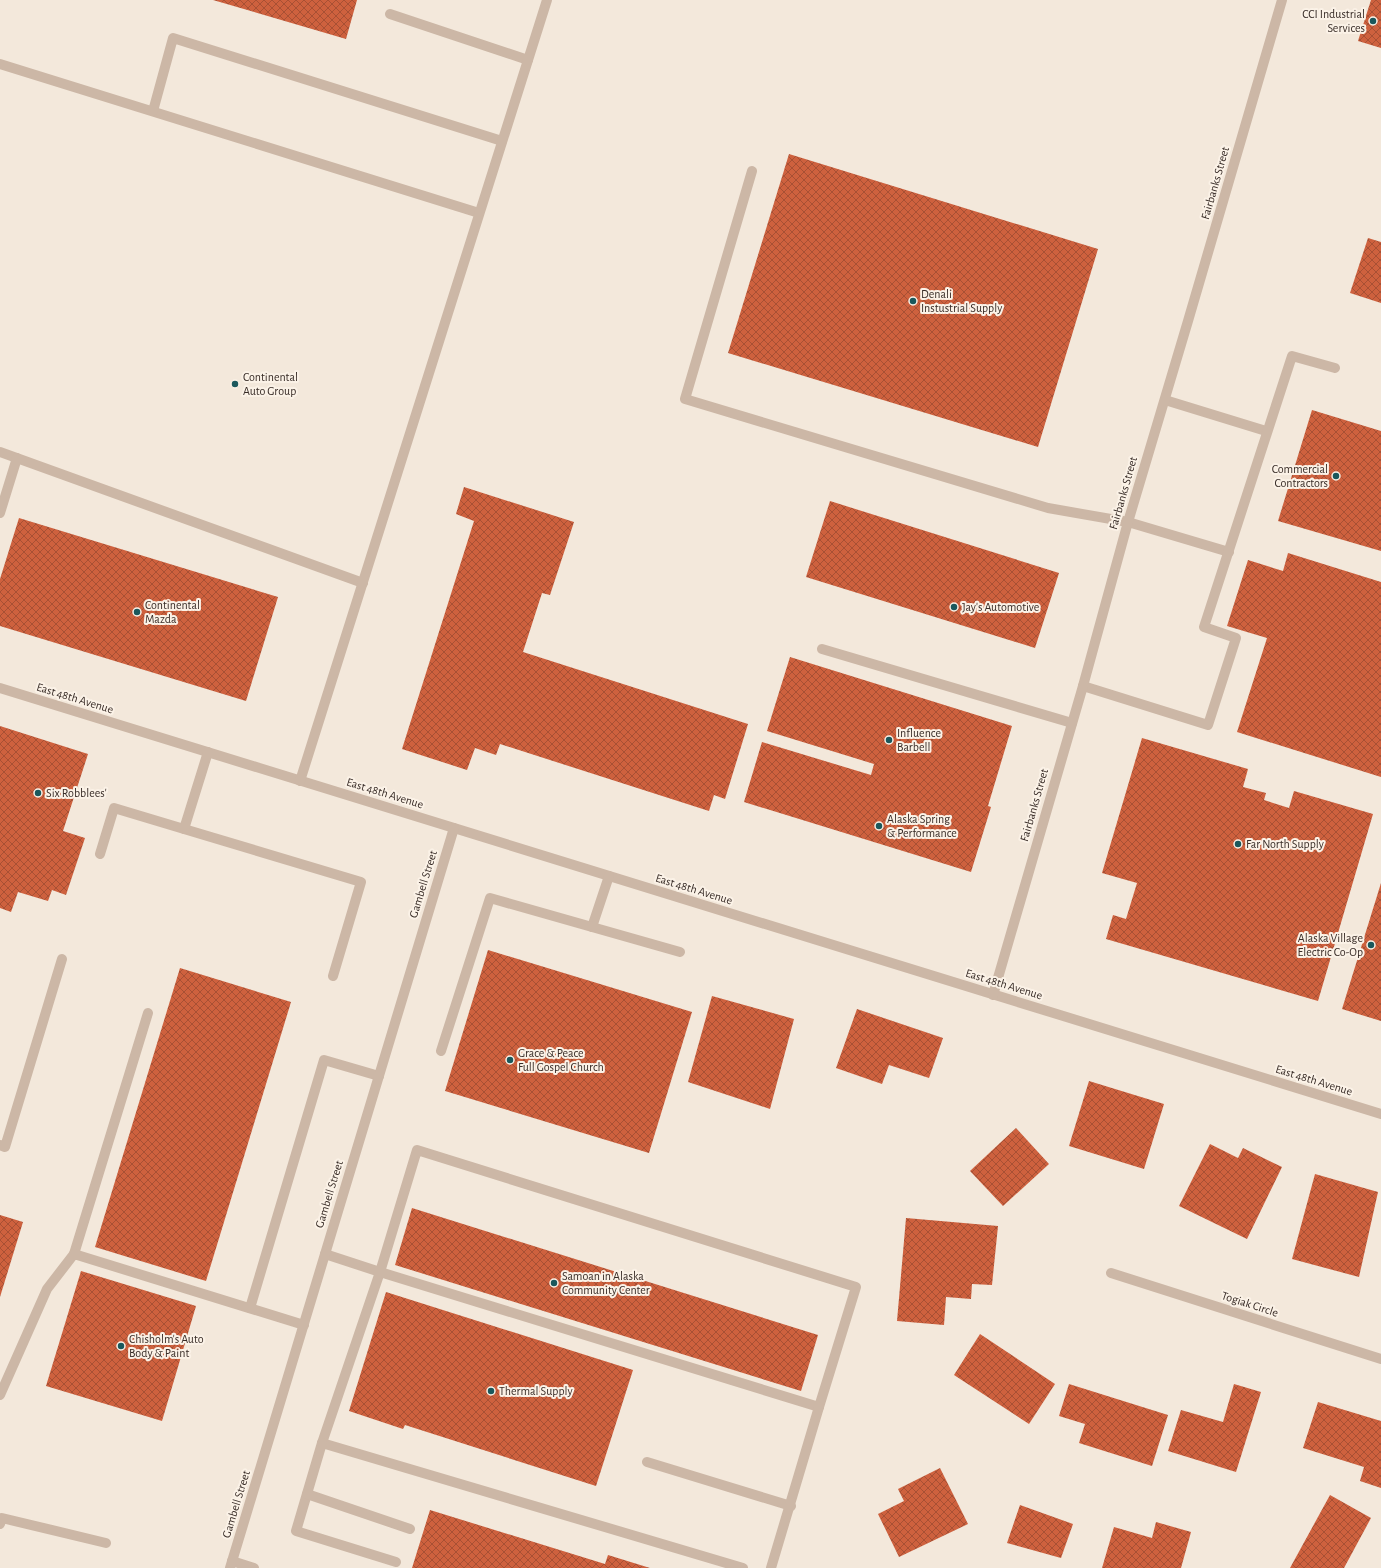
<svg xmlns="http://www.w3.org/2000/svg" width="1381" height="1568" font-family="'Alegreya Sans',sans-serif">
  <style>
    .building { fill: url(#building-cross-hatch) }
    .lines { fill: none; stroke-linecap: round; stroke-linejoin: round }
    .minor { stroke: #ccb7a6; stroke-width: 10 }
    .poi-dot { fill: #1a585c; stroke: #fbf2e7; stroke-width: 1.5 }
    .labels { text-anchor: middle; stroke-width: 4; stroke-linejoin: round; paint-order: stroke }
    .poi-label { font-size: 12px; fill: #382c27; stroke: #fbf2e7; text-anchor: start }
    .street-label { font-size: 12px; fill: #382c27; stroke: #fbf2e7 }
  </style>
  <defs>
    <pattern id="building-cross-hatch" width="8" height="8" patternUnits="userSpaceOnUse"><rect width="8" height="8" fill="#ce613e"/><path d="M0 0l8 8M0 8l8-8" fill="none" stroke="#a85034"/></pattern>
  </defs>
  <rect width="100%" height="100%" fill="#f3e8db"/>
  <!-- building -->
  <g class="building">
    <path d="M 213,0 L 357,0 L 346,39 Z"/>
    <path d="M 1371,0 L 1381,0 L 1381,48 L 1358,41 Z"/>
    <path d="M 789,154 L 1098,249 L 1038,447 L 728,353 Z"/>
    <path d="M 1368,238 L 1381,242 L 1381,303 L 1350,293 Z"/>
    <path d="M 1312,410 L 1381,431 L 1381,551 L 1278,521 Z"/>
    <path d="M 464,487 L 574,522 L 550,595 L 542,593 L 523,652 L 748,724 L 725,799 L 714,795 L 709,811 L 500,744 L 496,755 L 475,748 L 467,770 L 402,749 L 474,521 L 456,514 Z"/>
    <path d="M 830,501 L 1059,573 L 1035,648 L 806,577 Z"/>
    <path d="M 19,518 L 278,597 L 246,701 L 0,626 L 0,579 Z"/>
    <path d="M 1288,553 L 1381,582 L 1381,777 L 1237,732 L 1267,638 L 1227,626 L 1248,560 L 1283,571 Z"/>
    <path d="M 790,657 L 1012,726 L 988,806 L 991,807 L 971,872 L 744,802 L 762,742 L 871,775 L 874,764 L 767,731 Z"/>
    <path d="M 0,726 L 88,754 L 63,831 L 85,838 L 66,895 L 52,890 L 48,901 L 18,892 L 11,912 L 0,908 Z"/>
    <path d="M 1142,738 L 1248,769 L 1243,787 L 1266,793 L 1264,800 L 1289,808 L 1294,791 L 1373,814 L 1318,1001 L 1106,939 L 1113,915 L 1126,919 L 1137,883 L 1102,873 Z"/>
    <path d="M 1381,883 L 1381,1021 L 1342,1009 Z"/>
    <path d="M 488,950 L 692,1012 L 649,1153 L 445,1091 Z"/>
    <path d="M 180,968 L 291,1002 L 206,1281 L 95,1247 Z"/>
    <path d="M 712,996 L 794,1019 L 770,1109 L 688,1082 Z"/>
    <path d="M 857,1009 L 943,1038 L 929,1078 L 889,1065 L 882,1084 L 836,1068 Z"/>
    <path d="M 1089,1081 L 1164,1104 L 1144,1169 L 1069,1146 Z"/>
    <path d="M 1016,1128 L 1049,1164 L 1003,1206 L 970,1171 Z"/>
    <path d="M 1210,1144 L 1238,1158 L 1243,1148 L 1282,1167 L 1247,1239 L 1179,1206 Z"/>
    <path d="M 1315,1174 L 1378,1192 L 1359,1277 L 1292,1259 Z"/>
    <path d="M 412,1208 L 818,1335 L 801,1391 L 395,1265 Z"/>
    <path d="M 0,1215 L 23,1222 L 0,1297 Z"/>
    <path d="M 906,1218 L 998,1226 L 992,1285 L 972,1284 L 971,1299 L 946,1297 L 944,1325 L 897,1321 Z"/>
    <path d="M 81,1271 L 196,1306 L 162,1421 L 46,1386 Z"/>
    <path d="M 386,1292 L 633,1370 L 596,1486 L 405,1425 L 403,1429 L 349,1411 Z"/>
    <path d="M 980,1334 L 1055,1384 L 1029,1424 L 954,1375 Z"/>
    <path d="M 1069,1384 L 1168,1415 L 1152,1466 L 1079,1443 L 1085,1424 L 1059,1416 Z"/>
    <path d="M 1234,1384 L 1261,1392 L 1236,1472 L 1168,1451 L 1181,1410 L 1223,1422 Z"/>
    <path d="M 1318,1402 L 1381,1421 L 1381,1488 L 1360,1481 L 1364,1467 L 1303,1448 Z"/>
    <path d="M 940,1468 L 968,1524 L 899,1557 L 878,1514 L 904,1501 L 898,1489 Z"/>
    <path d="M 1330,1495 L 1371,1518 L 1344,1568 L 1290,1568 Z"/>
    <path d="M 1020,1505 L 1073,1524 L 1061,1558 L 1007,1543 Z"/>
    <path d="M 430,1510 L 605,1564 L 608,1555 L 650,1568 L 412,1568 Z"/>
    <path d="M 1156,1522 L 1191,1532 L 1181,1568 L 1102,1568 L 1114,1527 L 1152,1538 Z"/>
  </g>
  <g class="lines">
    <!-- minor -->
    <g class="minor">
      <path d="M 390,14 L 528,60"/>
      <path d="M 0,64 L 479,213"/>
      <path d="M 153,111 L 173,38 L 502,141"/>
      <path d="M 752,171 L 685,399 L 1048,508 L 1128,522 L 1229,552"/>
      <path d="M 1165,400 L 1266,431"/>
      <path d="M 0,452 L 363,583"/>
      <path d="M 0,513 L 17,458"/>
      <path d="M 822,649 L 1072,723"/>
      <path d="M 1083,686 L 1208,725 L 1236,638 L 1204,627 L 1292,356 L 1335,368"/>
      <path d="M 0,688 L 1381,1114"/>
      <path d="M 300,781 L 547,0"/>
      <path d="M 184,829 L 361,882 L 333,976"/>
      <path d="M 100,854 L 114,808 L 184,829 L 208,752"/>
      <path d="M 592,927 L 609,876"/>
      <path d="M 993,995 L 1083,686 L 1128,522 L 1188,321 L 1282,0"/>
      <path d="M 441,1051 L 490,898 L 680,952"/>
      <path d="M 0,1145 L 5,1147 L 62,959"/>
      <path d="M 74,1254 L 148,1013"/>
      <path d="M 325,1254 L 380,1272 L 819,1407 L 856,1287 L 417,1150 L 380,1272 L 322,1443 L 743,1568"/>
      <path d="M 1111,1273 L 1381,1359"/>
      <path d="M 250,1308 L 324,1060 L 379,1076"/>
      <path d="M 0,1395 L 47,1289 L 74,1254 L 304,1325"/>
      <path d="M 322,1443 L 296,1531 L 396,1562"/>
      <path d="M 647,1462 L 791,1506"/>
      <path d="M 307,1494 L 410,1529"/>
      <path d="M 0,1524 L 2,1518 L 106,1543"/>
      <path d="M 232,1561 L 254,1568"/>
      <path d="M 230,1568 L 454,828"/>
      <path d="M 771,1568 L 819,1407"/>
    </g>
  </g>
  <!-- markers -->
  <g class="poi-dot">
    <circle cx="1373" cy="21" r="4"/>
    <circle cx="913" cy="301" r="4"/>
    <circle cx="235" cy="384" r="4"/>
    <circle cx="1336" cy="476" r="4"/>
    <circle cx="954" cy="607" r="4"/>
    <circle cx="137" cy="612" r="4"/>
    <circle cx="889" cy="740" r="4"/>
    <circle cx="38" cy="793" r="4"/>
    <circle cx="879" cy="826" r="4"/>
    <circle cx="1238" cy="844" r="4"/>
    <circle cx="1371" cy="945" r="4"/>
    <circle cx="510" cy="1060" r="4"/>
    <circle cx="554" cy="1283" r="4"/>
    <circle cx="121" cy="1346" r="4"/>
    <circle cx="491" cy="1391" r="4"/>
  </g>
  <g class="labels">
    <!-- poi labels -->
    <g class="poi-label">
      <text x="1365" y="18" text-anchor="end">CCI Industrial<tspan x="1365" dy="14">Services</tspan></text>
      <text x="921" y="298">Denali<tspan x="921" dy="14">Instustrial Supply</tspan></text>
      <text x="243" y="381">Continental<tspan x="243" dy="14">Auto Group</tspan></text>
      <text x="1328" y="473" text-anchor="end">Commercial<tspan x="1328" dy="14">Contractors</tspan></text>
      <text x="145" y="609">Continental<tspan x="145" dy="14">Mazda</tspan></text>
      <text x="962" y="611">Jay's Automotive</text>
      <text x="897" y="737">Influence<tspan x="897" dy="14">Barbell</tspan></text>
      <text x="46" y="797">Six Robblees'</text>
      <text x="887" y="823">Alaska Spring<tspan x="887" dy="14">&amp; Performance</tspan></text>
      <text x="1246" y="848">Far North Supply</text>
      <text x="1363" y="942" text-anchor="end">Alaska Village<tspan x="1363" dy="14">Electric Co-Op</tspan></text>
      <text x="518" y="1057">Grace &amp; Peace<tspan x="518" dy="14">Full Gospel Church</tspan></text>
      <text x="562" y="1280">Samoan in Alaska<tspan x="562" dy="14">Community Center</tspan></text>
      <text x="129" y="1343">Chisholm's Auto<tspan x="129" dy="14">Body &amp; Paint</tspan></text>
      <text x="499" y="1395">Thermal Supply</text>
    </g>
    <!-- street labels -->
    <g class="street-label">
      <text transform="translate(1215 183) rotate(-74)" y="4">Fairbanks Street</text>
      <text transform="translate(1123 493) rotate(-74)" y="4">Fairbanks Street</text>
      <text transform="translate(75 698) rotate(17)" y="4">East 48th Avenue</text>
      <text transform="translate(385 793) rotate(17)" y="4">East 48th Avenue</text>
      <text transform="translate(1034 805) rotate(-74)" y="4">Fairbanks Street</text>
      <text transform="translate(423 884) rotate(-73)" y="4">Gambell Street</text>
      <text transform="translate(694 889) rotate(17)" y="4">East 48th Avenue</text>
      <text transform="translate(1004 984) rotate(17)" y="4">East 48th Avenue</text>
      <text transform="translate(1314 1080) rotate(17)" y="4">East 48th Avenue</text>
      <text transform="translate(329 1194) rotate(-73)" y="4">Gambell Street</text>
      <text transform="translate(1250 1304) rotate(18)" y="4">Togiak Circle</text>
      <text transform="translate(236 1504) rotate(-73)" y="4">Gambell Street</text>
    </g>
  </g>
</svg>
